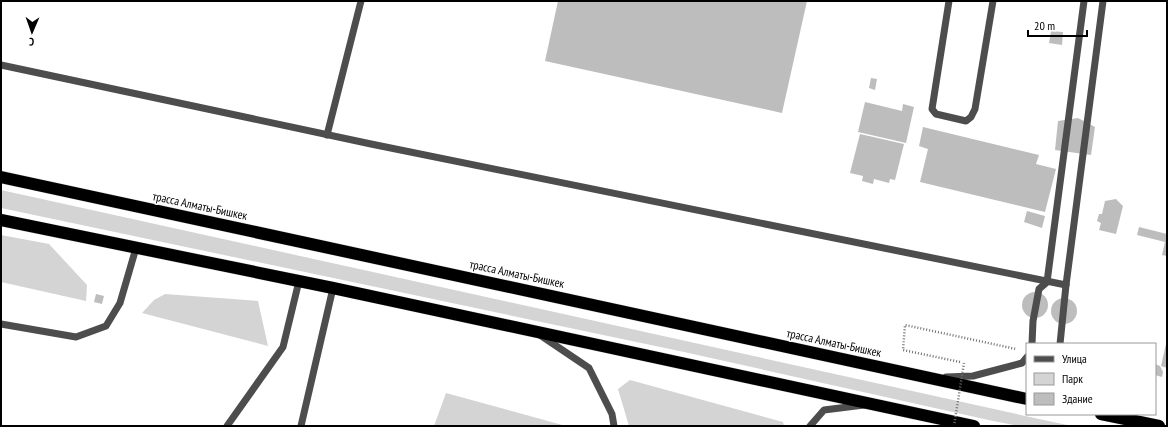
<svg xmlns="http://www.w3.org/2000/svg" width="1168" height="427" font-family="'PT Sans Narrow',sans-serif">
  <style>
    .green { fill: #d4d4d4 }
    .building { fill: #bdbdbd }
    .lines { fill: none; stroke-linecap: round; stroke-linejoin: round }
    .highway-casing { stroke: #dbdbdb; stroke-width: 13 }
    .path { stroke: #6f6f6f; stroke-width: 2.5; stroke-dasharray: 1 2; stroke-linecap: butt }
    .minor { stroke: #4d4d4d; stroke-width: 7 }
    .highway { stroke: #000; stroke-width: 12 }
    .path-bridge { stroke: #6f6f6f; stroke-width: 2.5; stroke-dasharray: 1 2; stroke-linecap: butt }
    .labels { text-anchor: middle; stroke-width: 3; stroke-linejoin: round; paint-order: stroke }
    .street-label { font-size: 12px; fill: #000; stroke: #fff }
  </style>
  <rect width="100%" height="100%" fill="#fff"/>
  <!-- green -->
  <g class="green">
    <path d="M 1,190 L 1039,419 L 1072,426 L 1020,426 L 993,421 L 684,352 L 1,208 Z"/>
    <path d="M 1,235 L 49,244 L 87,285 L 86,301 L 1,282 Z"/>
    <path d="M 165,294 L 258,301 L 268,346 L 142,313 L 154,300 Z"/>
    <path d="M 630,380 L 783,422 L 784,426 L 629,426 L 618,389 Z"/>
    <path d="M 446,393 L 566,426 L 434,426 Z"/>
  </g>
  <!-- building -->
  <g class="building">
    <path d="M 558,1 L 807,1 L 782,113 L 545,61 Z"/>
    <path d="M 1051,31 L 1063,32 L 1062,45 L 1049,43 Z"/>
    <path d="M 871,78 L 877,79 L 875,90 L 869,88 Z"/>
    <path d="M 865,102 L 902,111 L 903,104 L 914,107 L 906,143 L 858,132 Z"/>
    <path d="M 1078,118 L 1095,127 L 1091,155 L 1055,150 L 1058,121 Z"/>
    <path d="M 923,127 L 1039,155 L 1036,164 L 1056,169 L 1045,212 L 920,182 L 928,149 L 919,146 Z"/>
    <path d="M 860,134 L 904,144 L 895,180 L 890,179 L 889,183 L 874,179 L 873,184 L 862,181 L 863,176 L 850,173 Z"/>
    <path d="M 1116,199 L 1123,206 L 1116,234 L 1099,230 L 1101,223 L 1097,221 L 1099,214 L 1102,214 L 1105,201 Z"/>
    <path d="M 1027,211 L 1045,216 L 1042,228 L 1024,222 Z"/>
    <path d="M 1139,227 L 1167,234 L 1167,256 L 1162,255 L 1165,242 L 1137,235 Z"/>
    <circle cx="1035" cy="305" r="13"/>
    <path d="M 96,294 L 104,296 L 102,304 L 94,302 Z"/>
    <circle cx="1064" cy="311" r="13"/>
    <path d="M 1166,344 L 1167,344 L 1167,368 L 1161,366 Z"/>
    <path d="M 1155,364 L 1160,366 L 1163,372 L 1162,377 L 1155,375 Z"/>
  </g>
  <g class="lines">
    <defs>
      <g id="highway">
        <path d="M 1,177 L 1027,399"/>
        <path d="M 1,220 L 333,288 L 974,426"/>
        <path d="M 1101,414 L 1159,426"/>
      </g>
    </defs>
    <!-- highway casing -->
    <use href="#highway" class="highway-casing"/>
    <!-- path -->
    <path class="path" d="M 960,362 L 903,350 L 905,325 L 1016,349"/>
    <!-- minor -->
    <g class="minor">
      <path d="M 949,1 L 932,109 L 936,114 L 966,121 L 971,117 L 975,109 L 993,1"/>
      <path d="M 1,65 L 371,144 L 1066,285"/>
      <path d="M 327,135 L 361,1"/>
      <path d="M 1,324 L 76,337 L 106,326 L 120,303 L 136,248"/>
      <path d="M 540,335 L 589,368 L 612,414 L 614,426"/>
      <path d="M 1032,344 L 1033,321 L 1039,289 L 1047,282 L 1084,1"/>
      <path d="M 1060,344 L 1066,285 L 1103,1"/>
      <path d="M 946,377 L 973,376 L 1022,363 L 1027,357"/>
      <path d="M 227,426 L 283,347 L 299,281"/>
      <path d="M 301,426 L 333,288"/>
      <path d="M 810,426 L 824,410 L 864,405"/>
    </g>
    <!-- highway -->
    <use href="#highway" class="highway"/>
    <!-- path-bridge -->
    <path class="path-bridge" d="M 954,426 L 964,363"/>
  </g>
  <g class="labels">
    <!-- street labels -->
    <g class="street-label">
      <text transform="translate(200 206) rotate(12)" y="4">трасса Алматы-Бишкек</text>
      <text transform="translate(517 274) rotate(12)" y="4">трасса Алматы-Бишкек</text>
      <text transform="translate(834 343) rotate(12)" y="4">трасса Алматы-Бишкек</text>
    </g>
  </g>
  <!-- border -->
  <rect width="1168" height="427" fill="none" stroke="#000000" stroke-width="4"/>
  <!-- legend -->
  <rect x="1026" y="343" width="130" height="72" fill="#ffffff" stroke="#999999"/>
  <rect x="1034" y="356" width="20" height="6" fill="#4d4d4d" stroke="#999999"/>
  <text x="1062" y="363" font-size="12" fill="#000000">Улица</text>
  <rect x="1034" y="373" width="20" height="12" fill="#d4d4d4" stroke="#999999"/>
  <text x="1062" y="383" font-size="12" fill="#000000">Парк</text>
  <rect x="1034" y="393" width="20" height="12" fill="#bdbdbd" stroke="#999999"/>
  <text x="1062" y="403" font-size="12" fill="#000000">Здание</text>
  <!-- north arrow -->
  <g transform="translate(32 32) rotate(182)" stroke="#ffffff" stroke-width="3" paint-order="stroke">
  <path d="M0-3L7 15L0 10L-7 15Z" fill="#000000"/>
  <text y="-6" font-size="11" font-weight="bold" text-anchor="middle" fill="#000000">С</text>
  </g>
  <!-- scale -->
  <path d="M1028 30v6h59v-6" fill="none" stroke="#000000" stroke-width="2"/>
  <text x="1034" y="30" font-size="12" fill="#000000" stroke="#ffffff" stroke-width="3" paint-order="stroke">20 m</text>
</svg>
